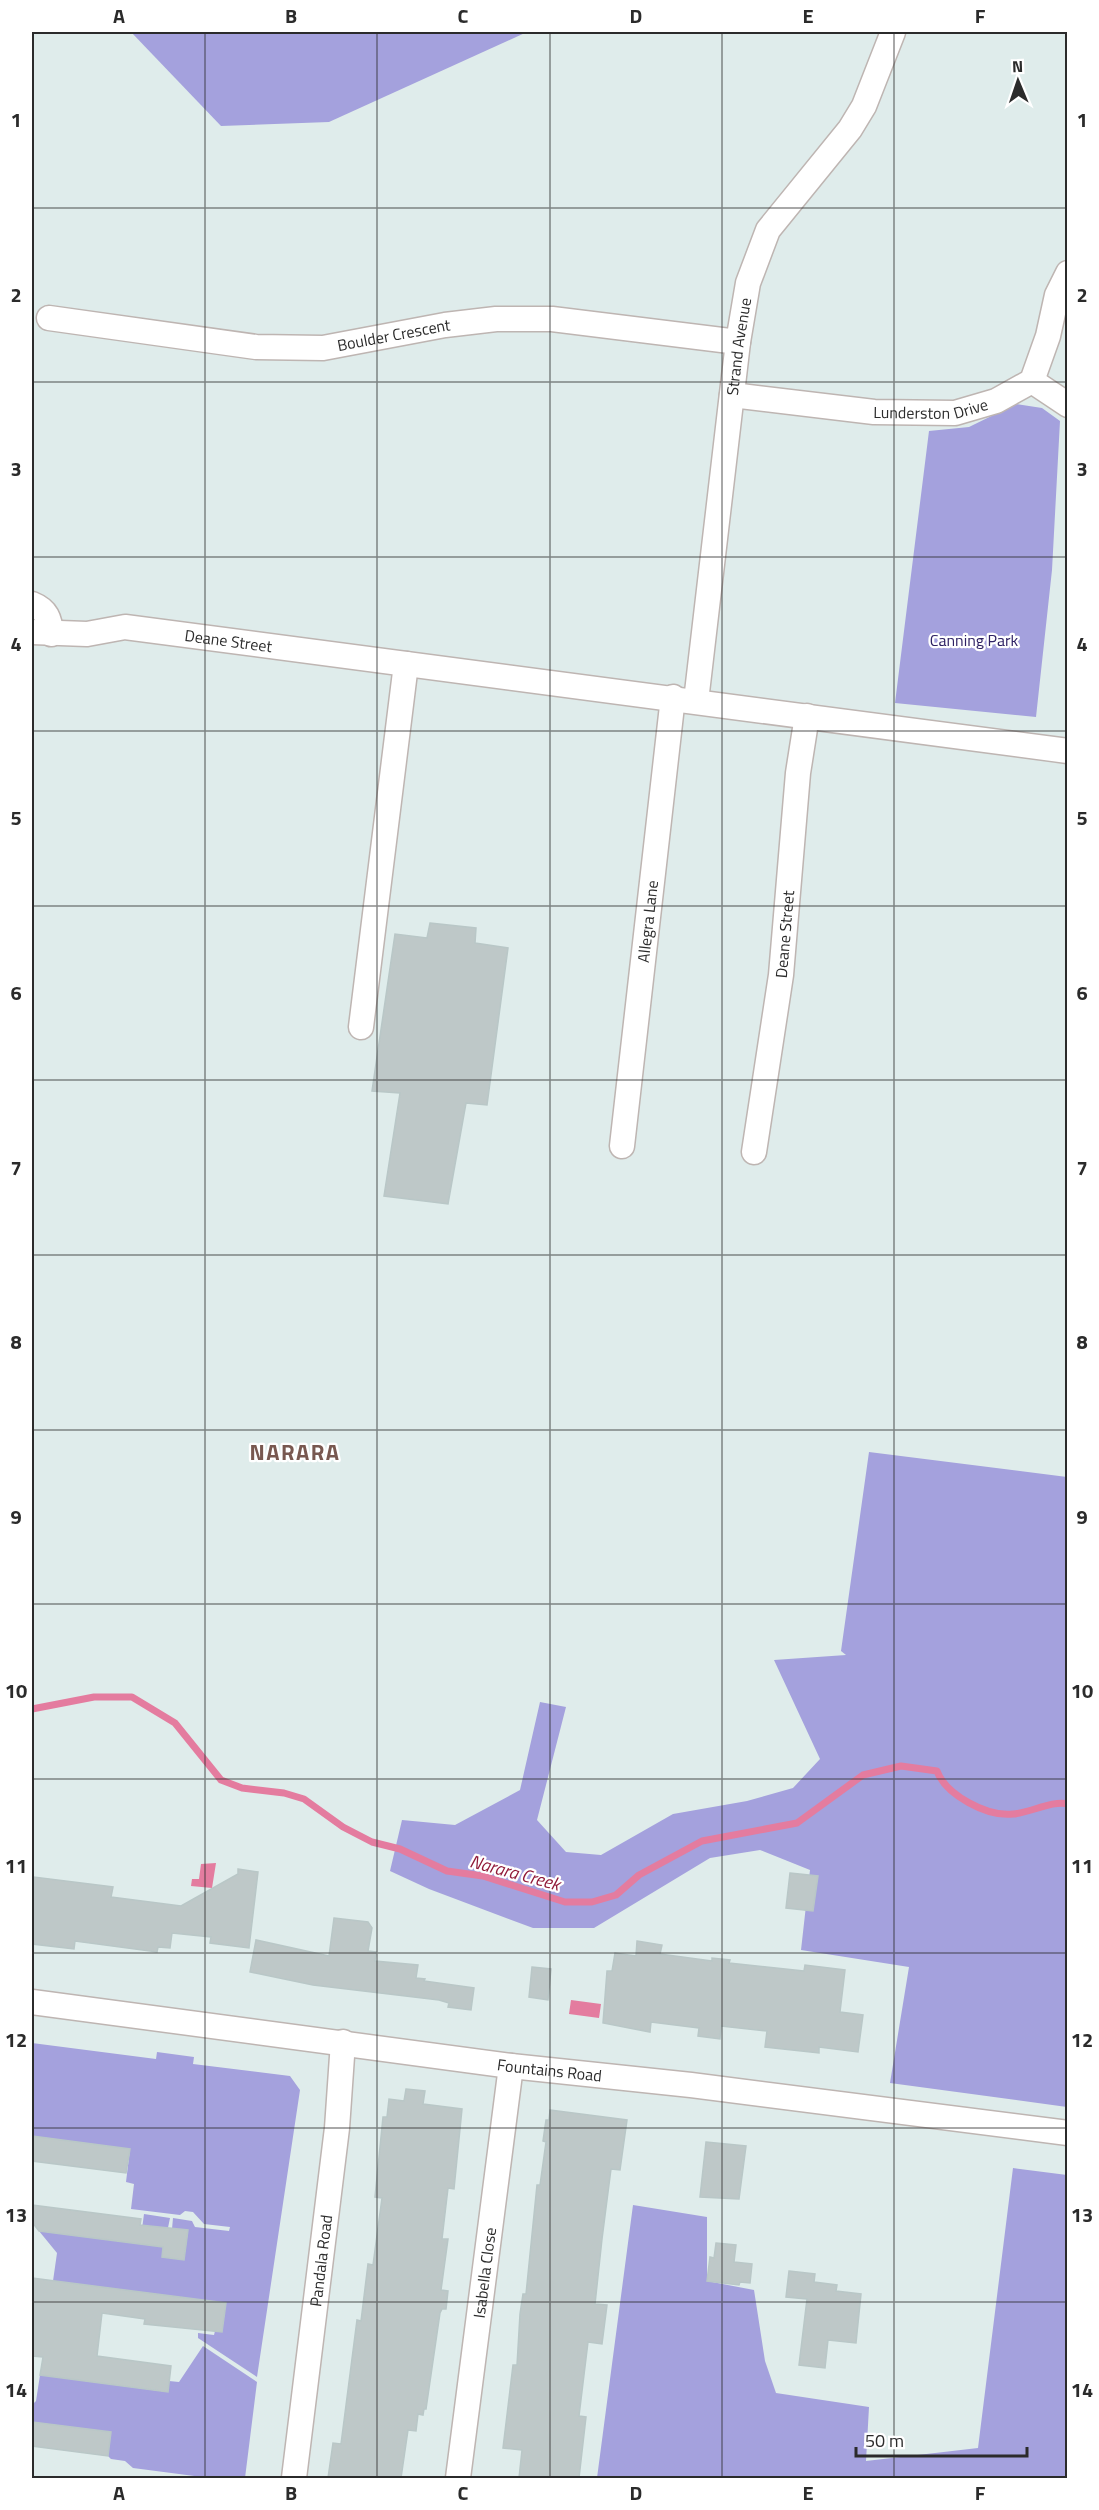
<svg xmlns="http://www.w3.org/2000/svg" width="1099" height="2510" font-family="'Titillium Web',sans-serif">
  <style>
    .green { fill: #a4a1dd }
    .water { fill: #e47c9f }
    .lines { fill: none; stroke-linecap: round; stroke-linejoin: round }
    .stream { stroke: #e47c9f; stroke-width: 7 }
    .building { fill: #bec8c8; stroke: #b9c7c7; stroke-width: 1.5 }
    .minor-casing { stroke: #beb5b2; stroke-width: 27 }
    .minor { stroke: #fff; stroke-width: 24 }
    .grid { fill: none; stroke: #2b2b2b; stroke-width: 1.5; stroke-opacity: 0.55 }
    .labels { text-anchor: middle; stroke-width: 4.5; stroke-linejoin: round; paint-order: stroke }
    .street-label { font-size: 16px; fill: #2b2b2b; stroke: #fff }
    .park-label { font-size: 16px; fill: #2e2163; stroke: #fff }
    .water-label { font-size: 18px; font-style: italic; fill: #911a39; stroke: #fff }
    .district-label { font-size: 22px; font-weight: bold; letter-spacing: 1.5px; fill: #785850; stroke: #fff }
    .neatline { fill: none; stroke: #2b2b2b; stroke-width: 2 }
    .grid-label { font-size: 20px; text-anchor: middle; font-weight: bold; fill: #2b2b2b }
  </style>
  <rect width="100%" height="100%" fill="#dfeceb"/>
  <!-- green -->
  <g class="green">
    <path d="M 131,32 L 527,32 L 329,122 L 221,126 Z"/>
    <path d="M 1016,404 L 1042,408 L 1060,421 L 1052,570 L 1036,717 L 895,703 L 929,431 L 969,427 Z"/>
    <path d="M 869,1452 L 1067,1477 L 1067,2107 L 890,2083 L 909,1967 L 801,1950 L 810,1870 L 760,1850 L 710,1858 L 594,1928 L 533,1928 L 429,1889 L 390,1871 L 402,1820 L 455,1825 L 520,1790 L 540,1702 L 566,1707 L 537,1820 L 566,1852 L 601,1855 L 673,1814 L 747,1801 L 793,1788 L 820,1759 L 774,1660 L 846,1655 L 841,1651 Z"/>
    <path d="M 32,2043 L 156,2059 L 157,2052 L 194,2057 L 193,2064 L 290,2076 L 300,2090 L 257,2377 L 198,2338 L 198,2333 L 214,2335 L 215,2331 L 222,2332 L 226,2303 L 186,2298 L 183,2328 L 179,2298 L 53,2281 L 57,2253 L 39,2231 L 140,2244 L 144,2214 L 170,2218 L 162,2257 L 184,2260 L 188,2231 L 172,2229 L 173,2218 L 192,2221 L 195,2227 L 229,2231 L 230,2227 L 204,2224 L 193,2212 L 185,2211 L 180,2215 L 131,2209 L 134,2184 L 126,2182 L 130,2149 L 32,2136 Z"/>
    <path d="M 1013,2168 L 1067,2175 L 1067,2478 L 597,2478 L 633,2205 L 707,2217 L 707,2281 L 754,2290 L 765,2361 L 776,2393 L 869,2407 L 866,2461 L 978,2448 Z"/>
    <path d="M 203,2346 L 257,2382 L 245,2478 L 209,2478 L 209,2476 L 202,2477 L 133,2468 L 125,2461 L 111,2459 L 108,2456 L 111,2432 L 32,2422 L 32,2405 L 36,2401 L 40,2375 L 168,2392 L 169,2381 L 179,2382 Z"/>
  </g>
  <!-- water -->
  <g class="water">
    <path d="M 216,1863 L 212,1888 L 191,1886 L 192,1879 L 199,1879 L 201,1864 Z"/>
    <path d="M 571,2000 L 601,2004 L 599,2018 L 569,2014 Z"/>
  </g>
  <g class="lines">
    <!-- stream -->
    <path class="stream" d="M 32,1709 L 94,1697 L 132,1697 L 175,1723 L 221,1780 L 242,1788 L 284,1793 L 304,1799 L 343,1827 L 372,1842 L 400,1849 L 447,1871 L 483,1876 L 565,1902 L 592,1902 L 616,1895 L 639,1875 L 702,1841 L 797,1823 L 863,1775 L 901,1766 L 937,1771 C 946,1795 987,1817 1013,1814 C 1030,1813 1052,1800 1068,1804"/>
  </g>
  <!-- building -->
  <g class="building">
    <path d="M 430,923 L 476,928 L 475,943 L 508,948 L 487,1105 L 466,1103 L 448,1204 L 384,1196 L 400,1093 L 372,1091 L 395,934 L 427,938 Z"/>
    <path d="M 238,1869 L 258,1872 L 249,1948 L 210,1943 L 211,1937 L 172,1933 L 170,1948 L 158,1947 L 157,1952 L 75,1941 L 74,1949 L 32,1944 L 34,1877 L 113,1887 L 111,1897 L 181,1906 L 238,1874 Z"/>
    <path d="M 790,1873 L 818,1876 L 813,1911 L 786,1908 Z"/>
    <path d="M 334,1918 L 368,1922 L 372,1928 L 368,1951 L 376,1952 L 375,1961 L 418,1965 L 416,1978 L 425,1979 L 424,1981 L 474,1988 L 471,2010 L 448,2007 L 449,2003 L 439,2000 L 313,1985 L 250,1972 L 256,1940 L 329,1956 Z"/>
    <path d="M 637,1941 L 662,1945 L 660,1954 L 712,1961 L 712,1958 L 730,1960 L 729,1963 L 804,1971 L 805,1965 L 845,1970 L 840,2012 L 863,2015 L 858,2052 L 819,2047 L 819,2053 L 765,2047 L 767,2031 L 721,2026 L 720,2039 L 698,2036 L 699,2028 L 651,2022 L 650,2032 L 603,2023 L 607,1971 L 612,1971 L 615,1953 L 636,1956 Z"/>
    <path d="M 532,1967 L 551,1969 L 548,2000 L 529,1997 Z"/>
    <path d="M 406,2089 L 425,2091 L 423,2104 L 462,2109 L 454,2189 L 448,2188 L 442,2239 L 448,2239 L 441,2290 L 448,2291 L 446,2309 L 442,2309 L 440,2313 L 426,2409 L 424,2409 L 423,2415 L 418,2414 L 416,2431 L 408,2430 L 401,2478 L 328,2478 L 333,2443 L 341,2444 L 357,2320 L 361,2321 L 368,2264 L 373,2265 L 382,2198 L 375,2197 L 383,2117 L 387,2117 L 389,2099 L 404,2101 Z"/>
    <path d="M 550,2110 L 627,2120 L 620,2170 L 611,2169 L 602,2239 L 595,2304 L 607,2305 L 602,2344 L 588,2342 L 579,2416 L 586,2417 L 579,2478 L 519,2478 L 522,2450 L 503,2448 L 513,2365 L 517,2365 L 520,2314 L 523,2294 L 526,2294 L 537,2185 L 540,2185 L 546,2142 L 543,2141 L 546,2120 L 549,2120 Z"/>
    <path d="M 32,2136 L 130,2149 L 126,2173 L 32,2161 Z"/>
    <path d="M 706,2142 L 746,2146 L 739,2199 L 700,2197 Z"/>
    <path d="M 32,2205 L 141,2219 L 140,2225 L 188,2230 L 184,2260 L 162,2257 L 163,2247 L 39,2231 L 32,2222 Z"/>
    <path d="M 716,2243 L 736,2245 L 734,2262 L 752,2264 L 750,2283 L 740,2282 L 739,2285 L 707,2281 L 710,2257 L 714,2258 Z"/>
    <path d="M 789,2271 L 815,2274 L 814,2282 L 837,2285 L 836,2291 L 861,2294 L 856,2343 L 828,2340 L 825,2368 L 799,2365 L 807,2299 L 786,2297 Z"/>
    <path d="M 32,2278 L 226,2303 L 222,2332 L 144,2324 L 145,2319 L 102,2313 L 97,2356 L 171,2366 L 168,2392 L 40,2375 L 43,2357 L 32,2356 Z"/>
    <path d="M 32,2422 L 111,2432 L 108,2456 L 32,2446 Z"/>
  </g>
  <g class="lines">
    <defs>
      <g id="minor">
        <path id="s1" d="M 49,318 L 256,347 L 323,348 L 445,325 L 496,319 L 552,319 L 738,342"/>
        <path d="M 1032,381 L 1068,405"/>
        <path id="s2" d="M 732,395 L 874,412 L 955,413 L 996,401 L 1032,381 L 1048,336 L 1057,295 L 1068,273"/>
        <path d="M 32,604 C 47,610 50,619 51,634"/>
        <path id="s3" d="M 32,632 L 87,634 L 125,627 L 1068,751"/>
        <path id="s4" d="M 696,701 L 738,342 L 748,283 L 768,230 L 850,129 L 864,106 L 893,32"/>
        <path d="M 361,1027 L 406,664"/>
        <path id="s5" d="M 622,1146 L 673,697"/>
        <path id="s6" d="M 754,1152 L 781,975 L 798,773 L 807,716"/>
        <path id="s7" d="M 32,2002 L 511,2066 L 691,2085 L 1068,2133"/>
        <path id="s8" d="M 294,2478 L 337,2128 L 343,2042"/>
        <path id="s9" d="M 458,2478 L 511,2066"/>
      </g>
    </defs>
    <!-- minor casing -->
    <use href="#minor" class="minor-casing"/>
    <!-- minor -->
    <use href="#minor" class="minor"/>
  </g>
  <!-- grid -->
  <path class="grid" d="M 205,32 L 205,2478M 377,32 L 377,2478M 550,32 L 550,2478M 722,32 L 722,2478M 894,32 L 894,2478M 32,208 L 1068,208M 32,382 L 1068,382M 32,557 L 1068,557M 32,731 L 1068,731M 32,906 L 1068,906M 32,1080 L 1068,1080M 32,1255 L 1068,1255M 32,1430 L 1068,1430M 32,1604 L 1068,1604M 32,1779 L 1068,1779M 32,1953 L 1068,1953M 32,2128 L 1068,2128M 32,2302 L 1068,2302"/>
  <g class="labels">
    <!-- street labels -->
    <g class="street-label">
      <text dy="6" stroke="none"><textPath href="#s1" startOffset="348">Boulder Crescent</textPath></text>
      <text dy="6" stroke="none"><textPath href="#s4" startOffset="357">Strand Avenue</textPath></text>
      <text dy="6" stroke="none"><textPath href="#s2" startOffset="200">Lunderston Drive</textPath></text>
      <text dy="6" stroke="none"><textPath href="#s3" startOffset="198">Deane Street</textPath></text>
      <text dy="6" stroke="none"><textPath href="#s5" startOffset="226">Allegra Lane</textPath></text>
      <text dy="6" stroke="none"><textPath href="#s6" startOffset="220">Deane Street</textPath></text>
      <text dy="6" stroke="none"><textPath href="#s7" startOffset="522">Fountains Road</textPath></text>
      <text dy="6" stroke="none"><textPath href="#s8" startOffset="219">Pandala Road</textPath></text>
      <text dy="6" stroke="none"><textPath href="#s9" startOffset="207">Isabella Close</textPath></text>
    </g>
    <!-- park labels -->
    <g class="park-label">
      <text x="974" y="646">Canning Park</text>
    </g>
    <!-- water labels -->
    <g class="water-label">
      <text transform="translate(515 1873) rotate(15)" y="6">Narara Creek</text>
    </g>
    <!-- district labels -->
    <g class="district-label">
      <text x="295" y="1460">NARARA</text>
    </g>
  </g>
  <!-- border -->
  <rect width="1099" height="2510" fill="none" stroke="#ffffff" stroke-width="66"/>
  <!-- north arrow -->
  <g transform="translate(1018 81) rotate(358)" stroke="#ffffff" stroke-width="4.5" paint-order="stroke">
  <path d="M0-4.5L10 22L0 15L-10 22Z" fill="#2b2b2b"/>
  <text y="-9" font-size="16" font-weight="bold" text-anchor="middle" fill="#2b2b2b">N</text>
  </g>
  <!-- scale -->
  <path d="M856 2447v9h171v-9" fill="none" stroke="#2b2b2b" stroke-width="3"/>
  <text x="865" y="2447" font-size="18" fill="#2b2b2b" stroke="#ffffff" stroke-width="4.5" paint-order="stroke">50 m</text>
  <rect x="33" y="33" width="1033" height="2444" class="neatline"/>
  <g class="grid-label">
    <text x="119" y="23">A</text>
    <text x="291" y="23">B</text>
    <text x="463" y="23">C</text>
    <text x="636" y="23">D</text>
    <text x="808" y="23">E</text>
    <text x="980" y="23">F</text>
    <text x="16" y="127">1</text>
    <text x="1082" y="127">1</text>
    <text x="16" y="302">2</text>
    <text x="1082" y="302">2</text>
    <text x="16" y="476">3</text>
    <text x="1082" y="476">3</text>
    <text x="16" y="651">4</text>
    <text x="1082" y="651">4</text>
    <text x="16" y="825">5</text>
    <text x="1082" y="825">5</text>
    <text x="16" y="1000">6</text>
    <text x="1082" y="1000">6</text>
    <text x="16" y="1175">7</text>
    <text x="1082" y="1175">7</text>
    <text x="16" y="1349">8</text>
    <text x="1082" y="1349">8</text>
    <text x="16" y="1524">9</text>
    <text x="1082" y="1524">9</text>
    <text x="16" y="1698">10</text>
    <text x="1082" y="1698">10</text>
    <text x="16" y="1873">11</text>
    <text x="1082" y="1873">11</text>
    <text x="16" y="2047">12</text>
    <text x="1082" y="2047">12</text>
    <text x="16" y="2222">13</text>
    <text x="1082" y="2222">13</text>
    <text x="16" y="2397">14</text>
    <text x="1082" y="2397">14</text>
    <text x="119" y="2500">A</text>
    <text x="291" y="2500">B</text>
    <text x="463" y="2500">C</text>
    <text x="636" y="2500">D</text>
    <text x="808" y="2500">E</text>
    <text x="980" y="2500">F</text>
  </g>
</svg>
